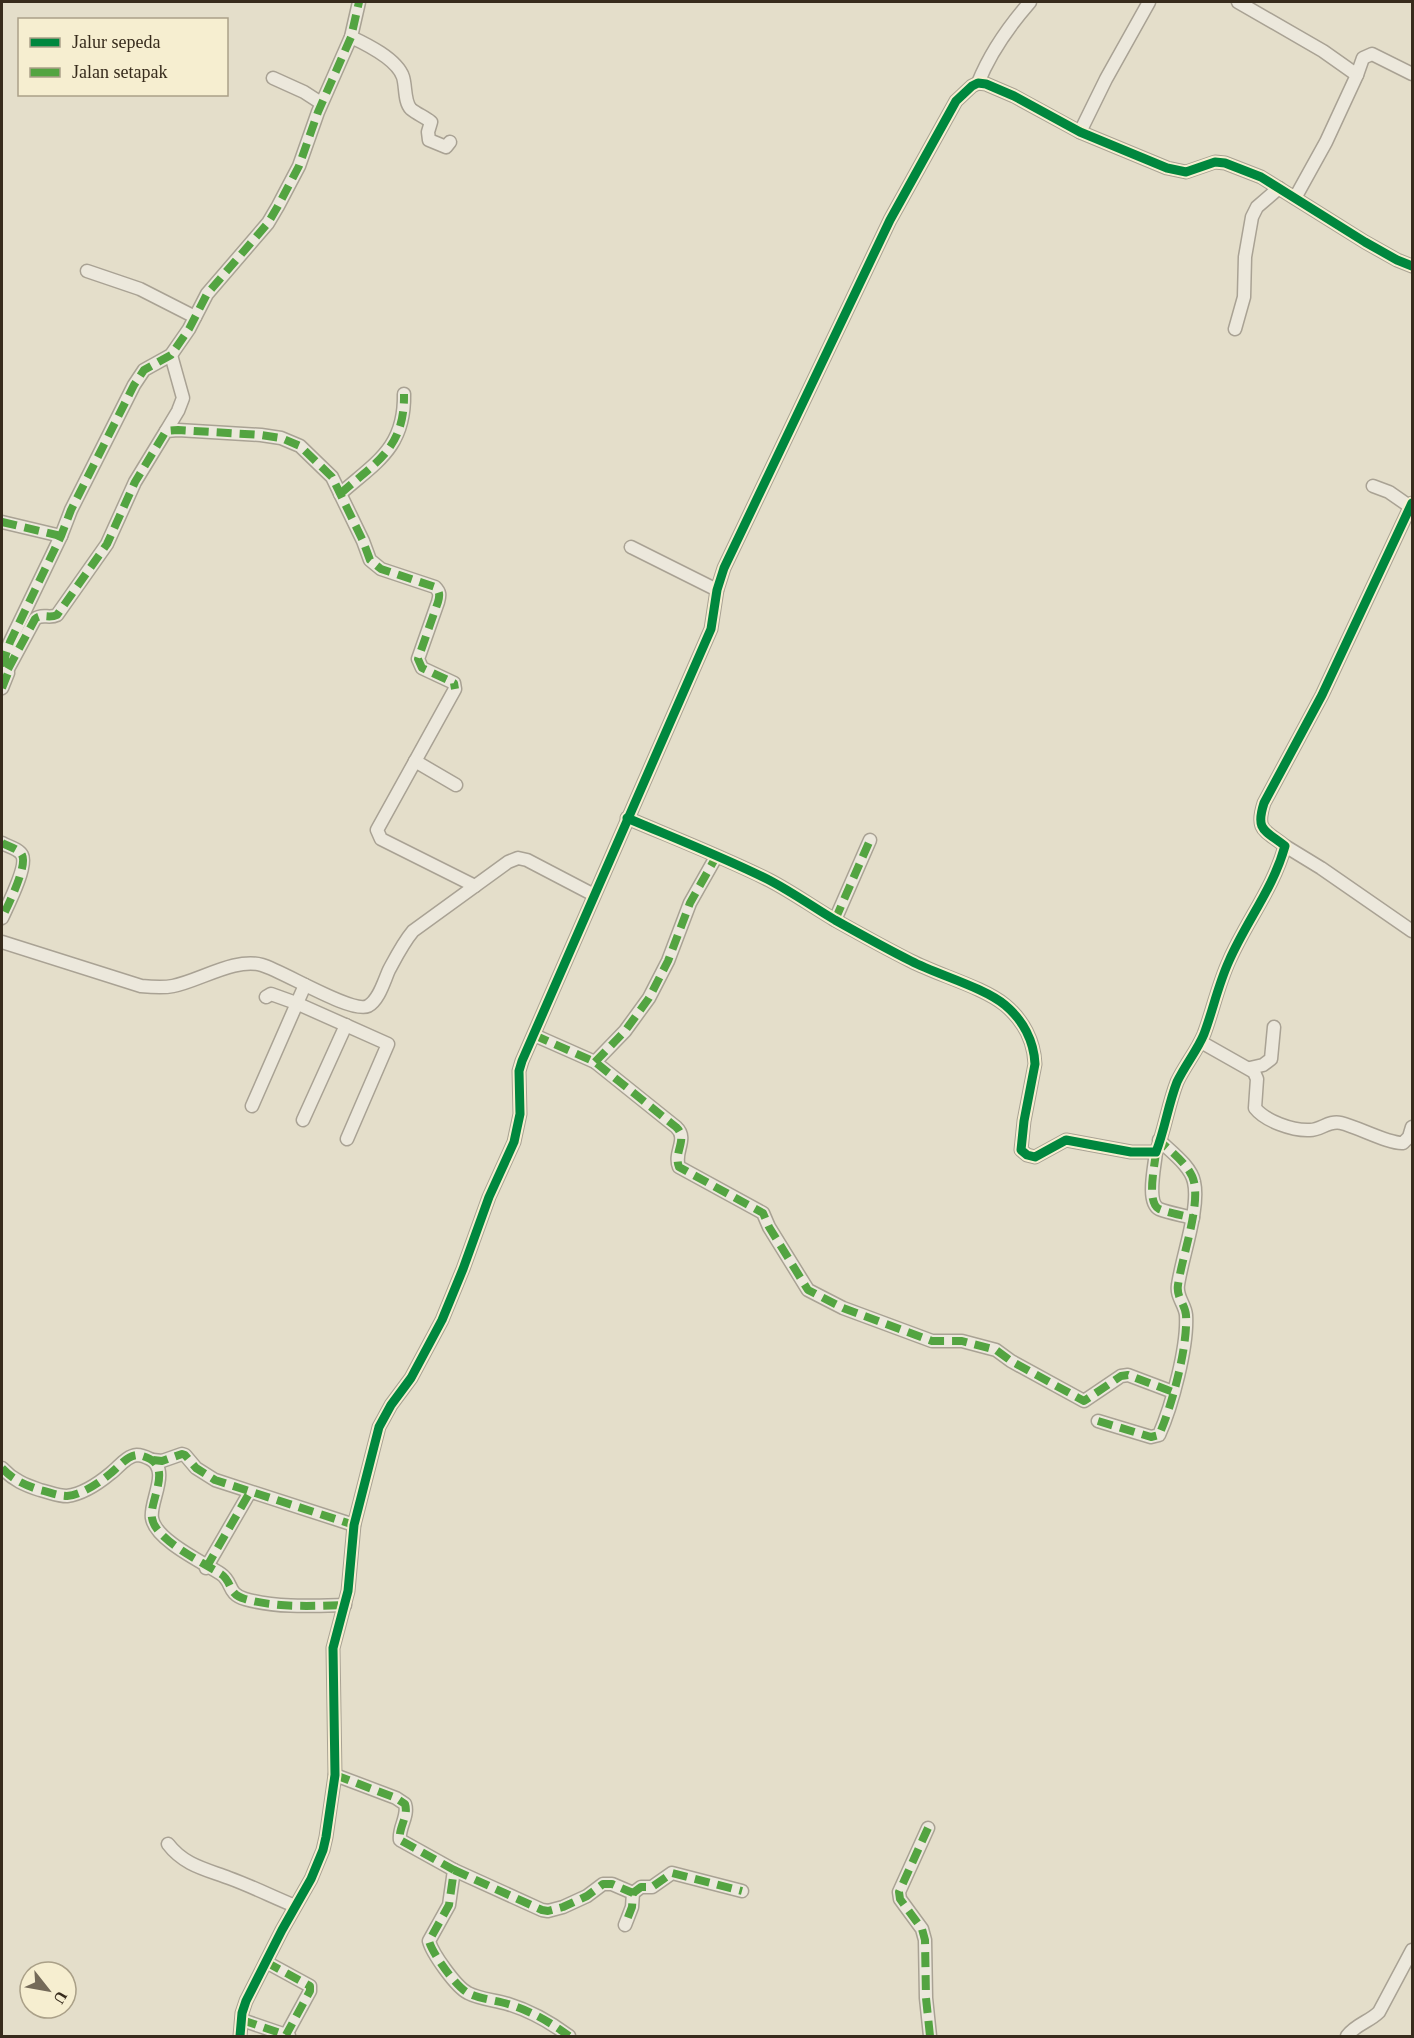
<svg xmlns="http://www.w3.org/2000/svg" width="1414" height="2038" font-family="'Times New Roman',serif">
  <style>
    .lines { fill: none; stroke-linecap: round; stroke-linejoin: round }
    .minor-casing { stroke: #a9a294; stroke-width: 15 }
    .minor { stroke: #ece8dc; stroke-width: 12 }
    .quiet { stroke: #53a441; stroke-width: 8; stroke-dasharray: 15 8; stroke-linecap: butt }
    .cycleway-casing { stroke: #f6eed0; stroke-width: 13 }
    .cycleway { stroke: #00873e; stroke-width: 9 }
  </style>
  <rect width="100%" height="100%" fill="#e4deca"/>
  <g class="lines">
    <defs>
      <g id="minor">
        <path d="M 1238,2 L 1323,51 L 1357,75 L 1326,142 L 1295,198"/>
        <path d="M 351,37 C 366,44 397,59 403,77 C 406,86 404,102 411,109 C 417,114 425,117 431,122 L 428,132 L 429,140 L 446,147 L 450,142"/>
        <path d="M 1357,75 L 1363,58 L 1372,54 L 1412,74"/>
        <path d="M 273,78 L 304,92 L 321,103"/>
        <path d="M 978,83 C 990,53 1009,26 1030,2"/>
        <path d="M 1080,132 L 1106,79 L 1149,2"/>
        <path d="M 87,271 L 140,289 L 195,317"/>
        <path d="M 1235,329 L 1244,297 L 1245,257 L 1252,217 L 1257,207 L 1279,188"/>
        <path d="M 166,431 L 178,411 L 183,398 L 171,355"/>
        <path d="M 1373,486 L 1389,492 L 1412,508"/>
        <path d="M 340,494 C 376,462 405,448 404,394"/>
        <path d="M 2,522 L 61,536"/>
        <path d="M 631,547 L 717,590"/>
        <path d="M 8,669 L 35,619 C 42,613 49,619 57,615 L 107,544 L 135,482 L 166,431 L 178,430 L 261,435 L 281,438 L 300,446 L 332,477 L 363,541 L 370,560 L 381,569 L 435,587 C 440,592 440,595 438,602 L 418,659 L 422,668 L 454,683 L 455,689 L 377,830 L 381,839 L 475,886"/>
        <path d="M 2,688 L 8,673 L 5,657 L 10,642 L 61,536 L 71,510 L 134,385 L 144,370 L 171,355 L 189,329 L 207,294 L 268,223 L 278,206 L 299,166 L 318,112 L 351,37 L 359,2"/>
        <path d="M 415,761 L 456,785"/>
        <path d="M 627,818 C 674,838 723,857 769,880 C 792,892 813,907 835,920 C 860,934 885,948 911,961 C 938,975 983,987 1005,1005 C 1023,1020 1034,1041 1035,1064 L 1024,1121 L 1021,1150 L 1027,1155 L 1035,1157 L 1066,1140 L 1131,1152 L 1156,1152 C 1165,1129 1168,1105 1177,1082 C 1185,1065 1197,1051 1204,1034 C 1213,1010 1218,985 1229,961 C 1247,920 1273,889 1285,846 C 1265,830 1255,831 1264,803 L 1322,695 L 1412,503"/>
        <path d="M 2,843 C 7,846 19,849 22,855 C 28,866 7,907 2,918"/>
        <path d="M 1285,846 L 1321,868 L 1412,931"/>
        <path d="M 835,920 L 870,840"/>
        <path d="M 2,942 L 141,986 C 151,987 163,988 173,986 C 199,981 236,957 262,965 C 283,971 352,1014 368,1006 C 379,1000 384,981 389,970 C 396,957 403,943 413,931 L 508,862 L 518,858 L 527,860 L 594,895"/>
        <path d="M 266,997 L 271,994 L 296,1003 L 388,1044 L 347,1139"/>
        <path d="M 534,1035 L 595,1062 L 676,1127 C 689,1139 673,1152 679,1167 L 763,1213 L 769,1227 L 808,1290 L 843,1308 L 932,1341 L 962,1341 L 996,1350 L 1011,1361 L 1084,1401 L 1121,1376 L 1128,1375 L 1173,1392"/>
        <path d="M 1201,1042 L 1254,1072 L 1257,1079 L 1255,1108 C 1265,1121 1293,1131 1310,1130 C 1321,1130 1329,1120 1341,1123 C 1358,1127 1389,1144 1403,1143 L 1409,1137 L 1412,1127"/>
        <path d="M 595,1062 L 625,1031 L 649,998 L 668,961 L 690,903 L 716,857"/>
        <path d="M 1250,1068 L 1263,1065 L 1271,1059 L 1274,1027"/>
        <path d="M 252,1106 L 305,985"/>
        <path d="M 303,1120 L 346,1025"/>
        <path d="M 1156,1152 C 1155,1165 1146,1202 1159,1209 C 1169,1213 1182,1215 1193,1218"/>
        <path d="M 1098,1421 L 1151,1437 L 1159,1435 C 1172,1406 1188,1346 1186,1315 C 1185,1304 1176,1297 1178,1285 C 1182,1257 1200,1208 1194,1182 C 1191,1166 1170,1151 1159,1140"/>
        <path d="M 153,1460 L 162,1461 L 182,1454 L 185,1455 L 196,1468 L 215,1480 L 354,1525"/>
        <path d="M 2,1468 C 13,1480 25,1485 40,1490 C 49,1492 58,1496 67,1496 C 83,1494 99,1483 111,1473 C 119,1467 126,1456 137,1455 C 141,1455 146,1457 150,1459 C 171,1470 149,1502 152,1518 C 155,1540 204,1563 221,1574 C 233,1582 227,1594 245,1599 C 277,1608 312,1606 345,1605"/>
        <path d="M 206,1568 L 250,1492"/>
        <path d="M 335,1775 L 396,1798 L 405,1804 C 409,1816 398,1828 400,1840 L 454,1870 L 449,1905 L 429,1941 C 432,1953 456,1987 468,1993 C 479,1999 495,2000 508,2004 C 531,2011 550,2022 569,2036"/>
        <path d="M 928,1828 L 899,1892 L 900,1899 L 922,1929 L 925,1940 L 926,1998 L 930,2036"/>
        <path d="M 168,1844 C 184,1865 205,1869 229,1878 C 251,1886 273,1897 295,1906"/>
        <path d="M 454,1870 L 542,1910 L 548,1911 L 563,1907 L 587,1896 L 603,1884 L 612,1884 L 633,1893 L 632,1907 L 625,1925"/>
        <path d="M 633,1893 L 641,1887 L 652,1887 L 672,1873 L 742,1891"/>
        <path d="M 266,1962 L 310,1986 L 310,1991 L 286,2035"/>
        <path d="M 242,2020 L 289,2036"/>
        <path d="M 240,2036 L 242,2013 L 246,2001 L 282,1930 L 311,1879 L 323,1850 L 326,1837 L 335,1775 L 333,1648 L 348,1591 L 354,1525 L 379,1427 L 391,1405 L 411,1378 L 442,1320 L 463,1269 L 489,1197 L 514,1142 L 520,1114 L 519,1071 L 522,1061 L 711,629 L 717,590 L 724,568 L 890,220 L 956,101 L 972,86 L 978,83 L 986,84 L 1014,96 L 1080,132 L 1167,168 L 1186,172 L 1215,162 L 1225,163 L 1261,177 L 1365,242 L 1397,260 L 1412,266"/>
        <path d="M 1347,2036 C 1356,2024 1369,2022 1379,2012 L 1412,1950"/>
      </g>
    </defs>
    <!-- minor casing -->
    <use href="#minor" class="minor-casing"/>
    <!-- minor -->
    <use href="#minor" class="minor"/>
    <!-- quiet -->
    <g class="quiet">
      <path d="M 340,494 C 376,462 405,448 404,394"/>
      <path d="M 2,522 L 61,536"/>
      <path d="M 8,669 L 35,619 C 42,613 49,619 57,615 L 107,544 L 135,482 L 166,431 L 178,430 L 261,435 L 281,438 L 300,446 L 332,477 L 363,541 L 370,560 L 381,569 L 435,587 C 440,592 440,595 438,602 L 418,659 L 422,668 L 454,683 L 455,689"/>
      <path d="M 2,688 L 8,673 L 5,657 L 10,642 L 61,536 L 71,510 L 134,385 L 144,370 L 171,355 L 189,329 L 207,294 L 268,223 L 278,206 L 299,166 L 318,112 L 351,37 L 359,2"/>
      <path d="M 2,843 C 7,846 19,849 22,855 C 28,866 7,907 2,918"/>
      <path d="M 835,920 L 870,840"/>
      <path d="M 534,1035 L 595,1062 L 676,1127 C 689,1139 673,1152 679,1167 L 763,1213 L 769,1227 L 808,1290 L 843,1308 L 932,1341 L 962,1341 L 996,1350 L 1011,1361 L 1084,1401 L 1121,1376 L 1128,1375 L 1173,1392"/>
      <path d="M 595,1062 L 625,1031 L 649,998 L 668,961 L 690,903 L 716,857"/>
      <path d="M 1156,1152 C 1155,1165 1146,1202 1159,1209 C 1169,1213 1182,1215 1193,1218"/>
      <path d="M 1098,1421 L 1151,1437 L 1159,1435 C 1172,1406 1188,1346 1186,1315 C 1185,1304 1176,1297 1178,1285 C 1182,1257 1200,1208 1194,1182 C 1191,1166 1170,1151 1159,1140"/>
      <path d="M 153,1460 L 162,1461 L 182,1454 L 185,1455 L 196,1468 L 215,1480 L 354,1525"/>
      <path d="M 2,1468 C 13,1480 25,1485 40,1490 C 49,1492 58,1496 67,1496 C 83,1494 99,1483 111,1473 C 119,1467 126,1456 137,1455 C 141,1455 146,1457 150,1459 C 171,1470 149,1502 152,1518 C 155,1540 204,1563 221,1574 C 233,1582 227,1594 245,1599 C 277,1608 312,1606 345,1605"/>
      <path d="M 206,1568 L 250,1492"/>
      <path d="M 335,1775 L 396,1798 L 405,1804 C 409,1816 398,1828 400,1840 L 454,1870 L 449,1905 L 429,1941 C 432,1953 456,1987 468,1993 C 479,1999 495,2000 508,2004 C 531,2011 550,2022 569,2036"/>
      <path d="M 928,1828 L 899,1892 L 900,1899 L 922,1929 L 925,1940 L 926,1998 L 930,2036"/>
      <path d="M 454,1870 L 542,1910 L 548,1911 L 563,1907 L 587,1896 L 603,1884 L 612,1884 L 633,1893 L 632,1907 L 625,1925"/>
      <path d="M 633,1893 L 641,1887 L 652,1887 L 672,1873 L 742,1891"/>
      <path d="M 266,1962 L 310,1986 L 310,1991 L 286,2035"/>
      <path d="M 242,2020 L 289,2036"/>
    </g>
    <defs>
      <g id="cycleway">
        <path d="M 627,818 C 674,838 723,857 769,880 C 792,892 813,907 835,920 C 860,934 885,948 911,961 C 938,975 983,987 1005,1005 C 1023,1020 1034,1041 1035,1064 L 1024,1121 L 1021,1150 L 1027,1155 L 1035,1157 L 1066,1140 L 1131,1152 L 1156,1152 C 1165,1129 1168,1105 1177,1082 C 1185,1065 1197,1051 1204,1034 C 1213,1010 1218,985 1229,961 C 1247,920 1273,889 1285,846 C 1265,830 1255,831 1264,803 L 1322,695 L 1412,503"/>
        <path d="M 240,2036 L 242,2013 L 246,2001 L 282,1930 L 311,1879 L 323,1850 L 326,1837 L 335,1775 L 333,1648 L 348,1591 L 354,1525 L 379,1427 L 391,1405 L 411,1378 L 442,1320 L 463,1269 L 489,1197 L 514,1142 L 520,1114 L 519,1071 L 522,1061 L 711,629 L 717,590 L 724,568 L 890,220 L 956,101 L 972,86 L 978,83 L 986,84 L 1014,96 L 1080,132 L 1167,168 L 1186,172 L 1215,162 L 1225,163 L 1261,177 L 1365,242 L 1397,260 L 1412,266"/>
      </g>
    </defs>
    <!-- cycleway casing -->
    <use href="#cycleway" class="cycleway-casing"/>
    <!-- cycleway -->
    <use href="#cycleway" class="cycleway"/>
  </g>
  <!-- border -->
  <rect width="1414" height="2038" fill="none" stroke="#372b1c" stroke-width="6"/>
  <!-- legend -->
  <rect x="18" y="18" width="210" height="78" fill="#f6eed0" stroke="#aaa088" stroke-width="1.5"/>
  <rect x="30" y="38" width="30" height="9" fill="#00873e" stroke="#aaa088" stroke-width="1.5"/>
  <text x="72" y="48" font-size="18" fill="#372b1c">Jalur sepeda</text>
  <rect x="30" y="68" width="30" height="9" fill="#53a441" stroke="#aaa088" stroke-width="1.5"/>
  <text x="72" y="78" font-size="18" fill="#372b1c">Jalan setapak</text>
  <!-- north arrow -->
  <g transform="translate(48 1990) rotate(121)"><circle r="28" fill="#f6eed0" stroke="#aaa088" stroke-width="1.5"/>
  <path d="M0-4.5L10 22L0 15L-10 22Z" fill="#746a59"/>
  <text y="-9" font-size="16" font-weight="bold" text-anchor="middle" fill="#372b1c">U</text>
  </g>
</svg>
